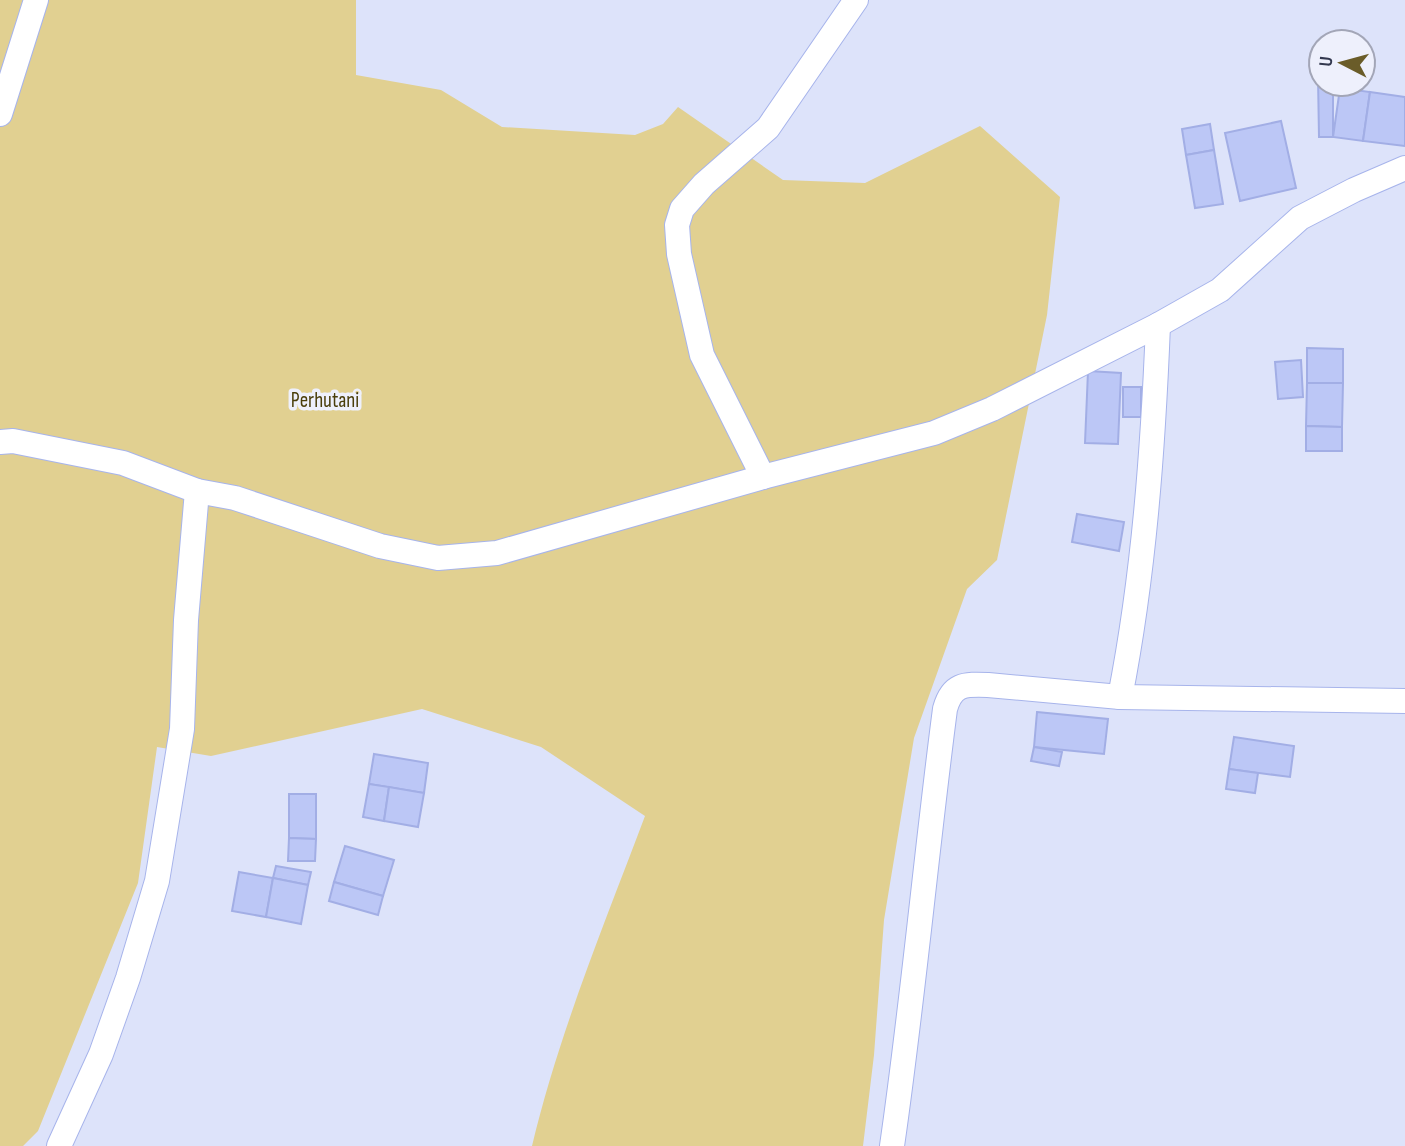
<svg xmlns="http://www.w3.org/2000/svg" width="1405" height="1146" font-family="'Sofia Sans Condensed',sans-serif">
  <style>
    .green { fill: #e1d091 }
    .building { fill: #bcc7f6; stroke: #a2aee5; stroke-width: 2 }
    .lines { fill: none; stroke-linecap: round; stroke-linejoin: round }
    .street-casing { stroke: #a7b4eb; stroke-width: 26 }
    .street { stroke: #fff; stroke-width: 24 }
    .labels { text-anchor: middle; stroke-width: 7; stroke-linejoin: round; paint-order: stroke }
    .park-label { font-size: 21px; fill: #4a3e0b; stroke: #eef0fc }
  </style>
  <rect width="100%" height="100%" fill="#dde3fa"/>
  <!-- green -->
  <path class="green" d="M 0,0 L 356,0 L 356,75 L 441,90 L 502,127 L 635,135 L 663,124 L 678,107 L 783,180 L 865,183 L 980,126 L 1060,197 L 1047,315 L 997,560 L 967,589 L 914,738 L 884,920 L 874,1055 L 863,1146 L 532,1146 C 559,1033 604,925 645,816 L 541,747 L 422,709 L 211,756 L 157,747 L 138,883 L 38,1131 L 23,1146 L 0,1146 Z"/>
  <!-- building -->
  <g class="building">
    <path d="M 1318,77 L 1321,77 L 1321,84 L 1333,84 L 1333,137 L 1319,137 Z"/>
    <path d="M 1340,88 L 1370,92 L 1363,141 L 1333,137 Z"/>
    <path d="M 1370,92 L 1405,97 L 1405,146 L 1363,141 Z"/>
    <path d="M 1281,121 L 1296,188 L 1240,201 L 1225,133 Z"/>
    <path d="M 1210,124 L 1214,150 L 1186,155 L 1182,129 Z"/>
    <path d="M 1214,150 L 1223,204 L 1195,208 L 1186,155 Z"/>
    <path d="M 1307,348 L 1343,349 L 1343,383 L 1307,383 Z"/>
    <path d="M 1301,360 L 1303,397 L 1278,399 L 1275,362 Z"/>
    <path d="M 1088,371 L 1121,373 L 1118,444 L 1085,443 Z"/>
    <path d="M 1307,383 L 1343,383 L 1342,427 L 1306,426 Z"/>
    <rect x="1123" y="387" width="18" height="30"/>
    <path d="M 1306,426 L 1342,427 L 1342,451 L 1306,451 Z"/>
    <path d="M 1077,514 L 1124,522 L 1119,551 L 1072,542 Z"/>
    <path d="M 1037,712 L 1108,719 L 1104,754 L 1034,747 Z"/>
    <path d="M 1234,737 L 1294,746 L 1290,777 L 1229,769 Z"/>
    <path d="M 1034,747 L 1062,752 L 1059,766 L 1031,761 Z"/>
    <path d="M 374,754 L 428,763 L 424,793 L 369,784 Z"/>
    <path d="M 1229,769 L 1258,773 L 1255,793 L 1226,789 Z"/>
    <path d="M 369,784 L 389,787 L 384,821 L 363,817 Z"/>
    <path d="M 389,787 L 424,793 L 418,827 L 384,821 Z"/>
    <path d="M 289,794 L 316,794 L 316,839 L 289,838 Z"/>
    <path d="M 289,838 L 316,839 L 315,861 L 288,861 Z"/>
    <path d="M 345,846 L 394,860 L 383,896 L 334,882 Z"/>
    <path d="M 276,866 L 311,872 L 308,885 L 273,878 Z"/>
    <path d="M 239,872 L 273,878 L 266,917 L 232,911 Z"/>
    <path d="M 273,878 L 308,885 L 301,924 L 266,917 Z"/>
    <path d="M 334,882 L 383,896 L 378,915 L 329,901 Z"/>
  </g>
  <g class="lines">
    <defs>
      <g id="street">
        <path d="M 0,114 L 36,0"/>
        <path d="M 0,442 L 13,441 L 123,463 L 197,491 L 235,498 L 380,546 L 438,558 L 497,553 L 763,477 L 934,433 L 992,409 L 1158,325 L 1220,290 L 1300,218 L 1354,190 L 1405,168"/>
        <path d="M 763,477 L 702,355 L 679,254 L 677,225 L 682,209 L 704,184 L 768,128 L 856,0"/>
        <path d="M 1120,697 C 1144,574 1153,450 1158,325"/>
        <path d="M 59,1146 L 101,1054 L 128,978 L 157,881 L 182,729 L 186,620 L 197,491"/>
        <path d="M 892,1146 C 913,1001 926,854 945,709 C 952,684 964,684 988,685 L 1120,697 L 1405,701"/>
      </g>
    </defs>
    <!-- street casing -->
    <use href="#street" class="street-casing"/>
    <!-- street -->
    <use href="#street" class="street"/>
  </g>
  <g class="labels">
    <!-- park labels -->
    <g class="park-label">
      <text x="325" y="407">Perhutani</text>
    </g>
  </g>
  <!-- north arrow -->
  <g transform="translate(1342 63) rotate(276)"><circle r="33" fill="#eef0fc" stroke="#a3a6b7" stroke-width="2"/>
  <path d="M0-5L12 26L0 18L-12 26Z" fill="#6a5c29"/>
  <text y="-10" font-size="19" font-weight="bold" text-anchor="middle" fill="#33384f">U</text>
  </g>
</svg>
